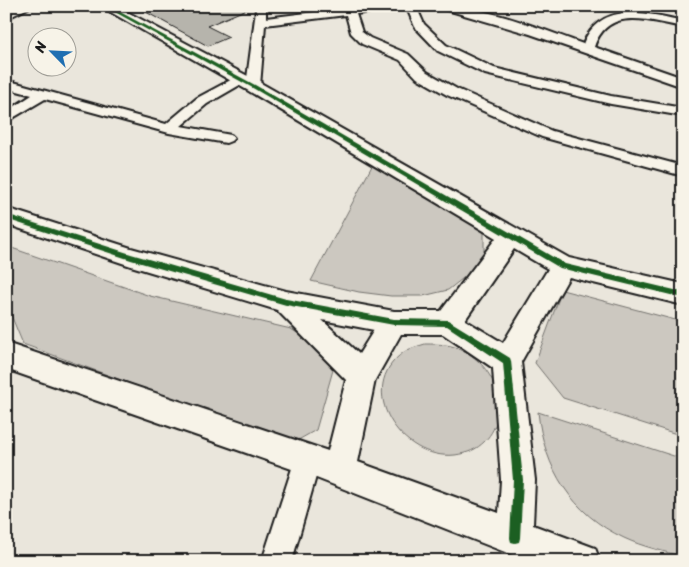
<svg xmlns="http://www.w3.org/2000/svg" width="689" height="567" font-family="Sriracha,sans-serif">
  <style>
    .green { fill: #ccc8c0; stroke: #74726e }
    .building { fill: #b6b4ac; stroke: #1c1c1c }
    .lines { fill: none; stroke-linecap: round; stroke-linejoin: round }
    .minor-casing { stroke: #1c1c1c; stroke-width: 4 }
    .tertiary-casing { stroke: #1c1c1c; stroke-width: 4 }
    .minor { fill: #f7f3e8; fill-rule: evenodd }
    .tertiary { fill: #f7f3e8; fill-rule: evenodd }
    .cycleway-casing { stroke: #f7f3e8; stroke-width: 3 }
    .cycleway { fill: #1b5e20; fill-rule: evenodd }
  </style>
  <rect width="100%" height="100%" fill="#eae6dc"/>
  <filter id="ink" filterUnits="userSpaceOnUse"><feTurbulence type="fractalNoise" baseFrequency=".02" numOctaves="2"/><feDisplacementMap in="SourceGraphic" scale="10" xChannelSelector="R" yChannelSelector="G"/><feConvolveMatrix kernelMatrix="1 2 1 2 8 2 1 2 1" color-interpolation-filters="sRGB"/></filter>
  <g filter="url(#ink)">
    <!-- green -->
    <g class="green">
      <path d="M 373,164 L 467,217 L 484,232 L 484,253 L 467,275 L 448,290 L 423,296 L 391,296 L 359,292 L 311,281 Z"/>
      <path d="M 6,246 L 150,296 L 291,329 L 320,348 L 333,370 L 316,430 L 293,443 L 23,344 L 6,303 Z"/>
      <path d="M 562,290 L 683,322 L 683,436 L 563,398 L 535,363 Z"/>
      <path d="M 425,344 C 439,344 453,344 466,352 C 497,370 511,413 485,441 C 476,450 468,453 455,455 C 401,461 353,388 404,352 C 410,348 419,346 425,344 Z"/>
      <path d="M 538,412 L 683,459 L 683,557 C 664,551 643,547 624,538 C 572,514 544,468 538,412 Z"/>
    </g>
    <!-- building -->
    <path class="building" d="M 135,6 L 251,6 L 252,7 L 207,26 L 229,37 L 208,46 Z"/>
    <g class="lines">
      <defs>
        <g id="minor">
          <path d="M 18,6 L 32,6 L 6,19 L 6,12 Z"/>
          <path d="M 253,6 L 264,6 L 266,9 L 266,18 L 363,6 L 397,6 L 392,9 L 356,14 L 362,32 L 370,38 L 408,54 L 427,72 L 457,89 L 552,131 L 683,166 L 683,176 L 542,137 L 447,95 L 417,78 L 400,60 L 362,44 L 351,33 L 346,15 L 265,25 L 260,86 L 258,89 L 248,89 L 246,86 L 256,10 Z"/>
          <path d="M 406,6 L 416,6 L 424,24 L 446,45 L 494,68 L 611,96 L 683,108 L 683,116 L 611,104 L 485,74 L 438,51 L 415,27 Z"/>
          <path d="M 439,6 C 486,6 539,28 583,44 C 601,0 647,13 683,21 L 683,27 C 650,21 608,5 594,47 L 683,78 L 683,87 L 530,34 L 440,8 Z"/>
          <path d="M 240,75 L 247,79 L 245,82 L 207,104 L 181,126 L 231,135 L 234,138 L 231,141 L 226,143 L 169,133 L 45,99 L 6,122 L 6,112 L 32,95 L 6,88 L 6,80 L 166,124 L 197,98 Z"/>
          <path d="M 308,446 L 317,450 L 321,459 L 292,561 L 262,561 L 295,459 L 299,450 Z"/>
        </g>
        <path id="tertiary" d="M 100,6 L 116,6 L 259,82 L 569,258 L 683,284 L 683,305 L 569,277 L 521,362 L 535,480 L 533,525 L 595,548 L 600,561 L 532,561 L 515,556 L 306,474 L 6,369 L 6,343 L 328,451 L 346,380 L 277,310 L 131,266 L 6,224 L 6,208 L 131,248 L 286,291 L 394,311 L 441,311 L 496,238 L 247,90 ZM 514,249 L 548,269 L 503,343 L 465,320 ZM 322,320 L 374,330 L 359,354 ZM 401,334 L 443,334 L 493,368 L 501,480 L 499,513 L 358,462 L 375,380 Z"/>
      </defs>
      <!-- minor casing -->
      <use href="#minor" class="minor-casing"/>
      <!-- tertiary casing -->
      <use href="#tertiary" class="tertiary-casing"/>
      <!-- minor -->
      <use href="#minor" class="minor"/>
      <!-- tertiary -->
      <use href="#tertiary" class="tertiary"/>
      <defs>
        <g id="cycleway">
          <path d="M 104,6 L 109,6 L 255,85 L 565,264 L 683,292 L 683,298 L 560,268 L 251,87 Z"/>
          <path d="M 6,214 L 131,254 L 286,299 L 394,319 L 448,320 L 510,358 L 511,361 L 523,480 L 520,538 L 519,542 L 515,543 L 511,542 L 510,538 L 513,480 L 503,363 L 447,326 L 394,325 L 286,305 L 131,260 L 6,219 Z"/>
        </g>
      </defs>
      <!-- cycleway casing -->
      <use href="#cycleway" class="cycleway-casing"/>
      <!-- cycleway -->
      <use href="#cycleway" class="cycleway"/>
    </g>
  </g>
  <!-- margin -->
  <rect width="689" height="567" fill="none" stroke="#f7f3e8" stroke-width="25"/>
  <rect x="12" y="12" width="664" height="542" fill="none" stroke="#1c1c1c" stroke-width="2" filter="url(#ink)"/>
  <!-- north arrow -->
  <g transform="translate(52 52) rotate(294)"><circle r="24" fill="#f7f3e8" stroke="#9f9d96"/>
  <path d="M0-4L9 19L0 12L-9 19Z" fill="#1f6fb2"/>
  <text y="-8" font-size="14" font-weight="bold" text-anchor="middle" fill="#1c1c1c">N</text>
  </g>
</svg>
